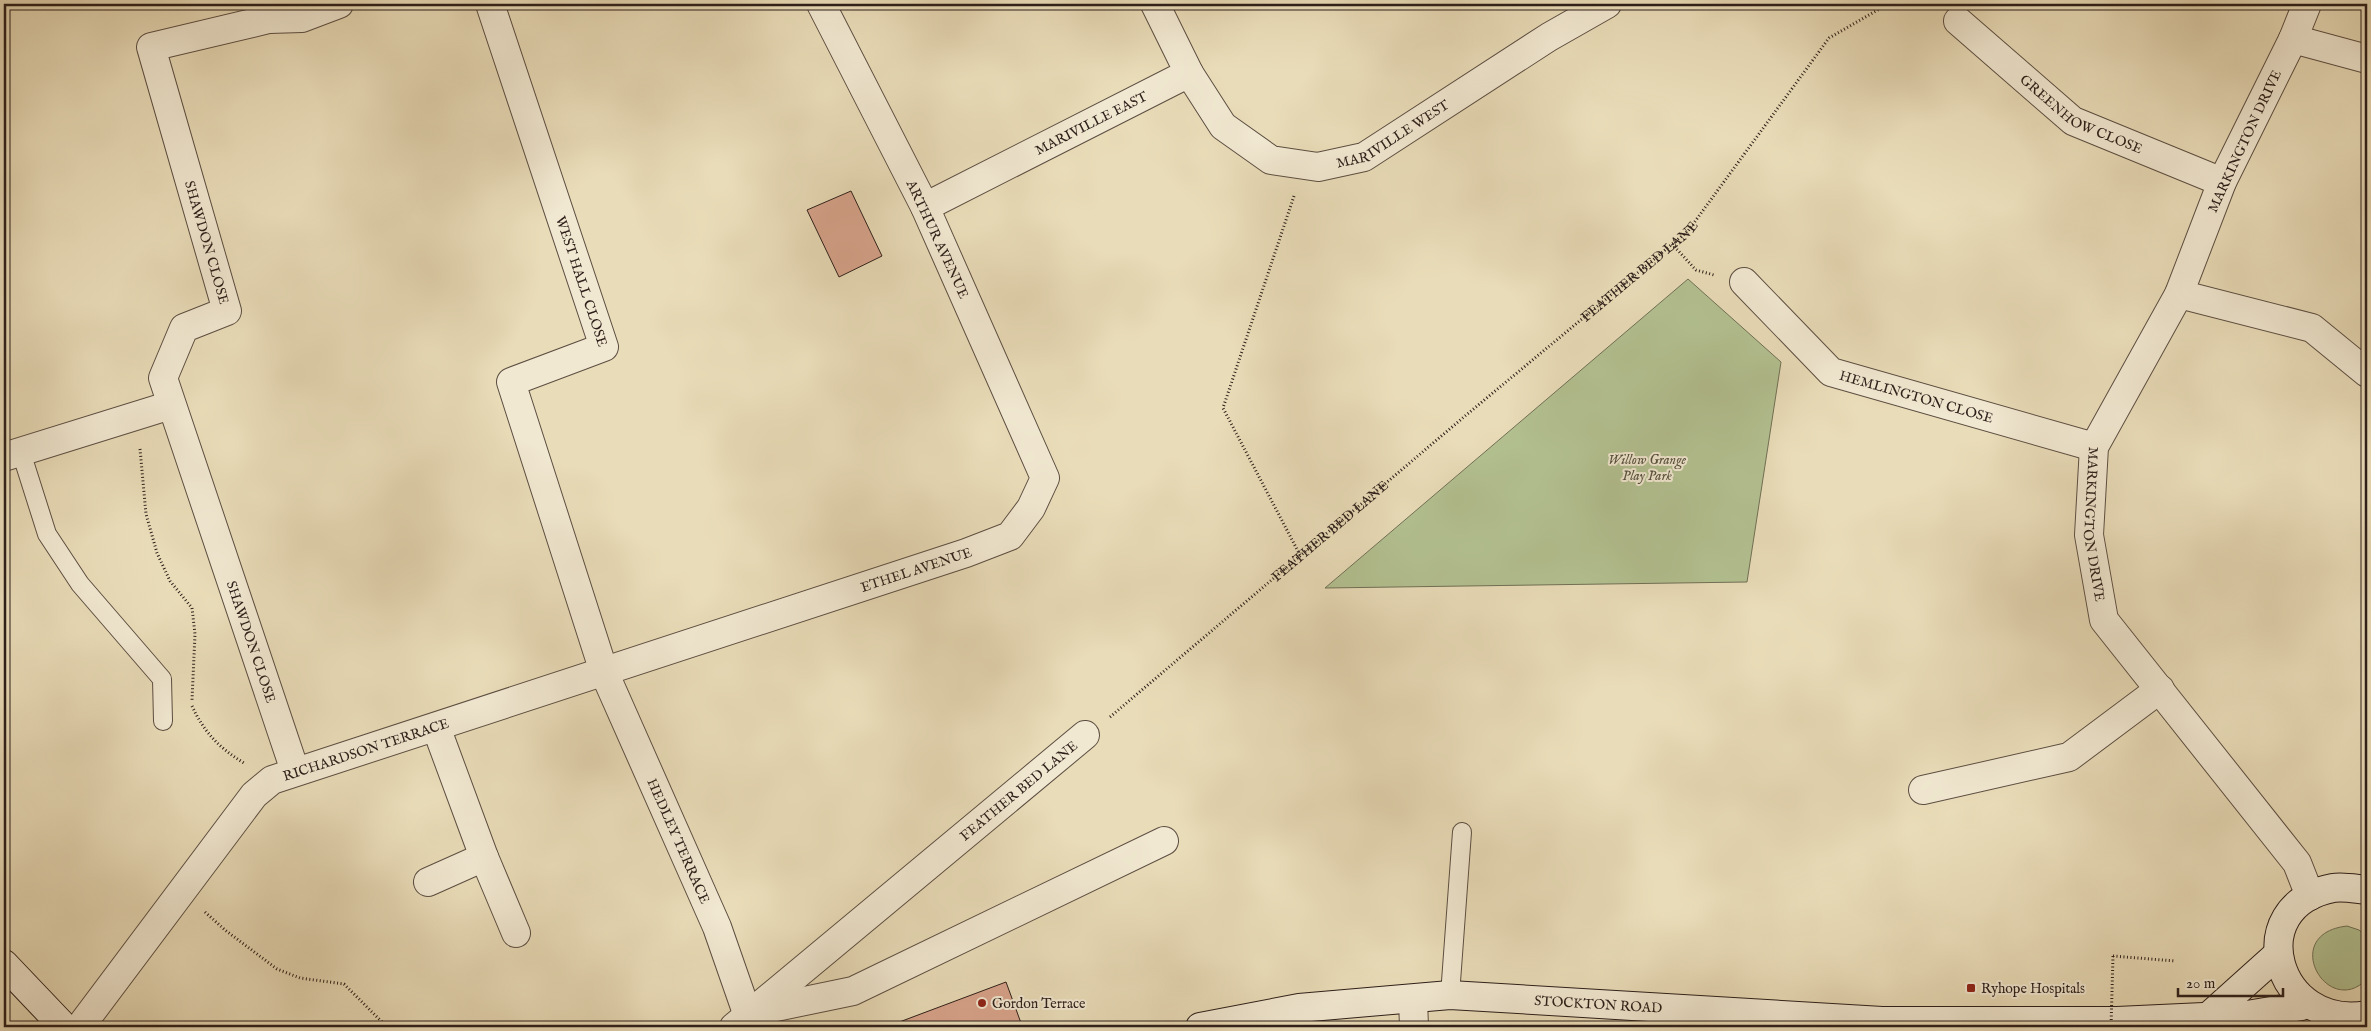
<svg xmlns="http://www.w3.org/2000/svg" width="2371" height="1031" font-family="'IM FELL English',serif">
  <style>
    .green { fill: #b3c191; stroke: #707056 }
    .building { fill: #d8a48c; stroke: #2d1f1a }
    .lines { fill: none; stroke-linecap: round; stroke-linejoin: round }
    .lane-casing { stroke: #5c4e42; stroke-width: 20 }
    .street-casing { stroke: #5c4e42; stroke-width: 30 }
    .secondary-casing { stroke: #2d1f1a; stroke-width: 30 }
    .path { stroke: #2d1f1a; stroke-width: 3; stroke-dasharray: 1 2.5; stroke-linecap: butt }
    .lane { stroke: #f1e8d1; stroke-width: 18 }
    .street { stroke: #f1e8d1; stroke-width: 28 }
    .secondary { stroke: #f1e8d1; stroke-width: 28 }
    .path-bridge { stroke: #2d1f1a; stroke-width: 3; stroke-dasharray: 1 2.5; stroke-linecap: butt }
    .poi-dot { fill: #8f2418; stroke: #f1e8d1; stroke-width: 2 }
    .labels { text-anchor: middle; stroke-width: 4; stroke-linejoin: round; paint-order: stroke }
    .street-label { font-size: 14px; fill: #2d1f1a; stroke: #f1e8d1 }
    .park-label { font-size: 14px; font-style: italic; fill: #55503e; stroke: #f1e8d1 }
    .poi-label { font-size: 14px; fill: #2d1f1a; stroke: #f1e8d1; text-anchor: start }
  </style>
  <rect width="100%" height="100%" fill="#e9dcb8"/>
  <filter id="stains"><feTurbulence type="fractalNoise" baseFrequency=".004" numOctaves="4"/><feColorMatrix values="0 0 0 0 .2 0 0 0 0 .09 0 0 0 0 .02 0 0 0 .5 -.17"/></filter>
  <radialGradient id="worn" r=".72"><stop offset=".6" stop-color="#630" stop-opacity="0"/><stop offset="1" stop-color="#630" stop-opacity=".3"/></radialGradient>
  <!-- green -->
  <g class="green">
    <path d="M 1688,279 L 1781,362 L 1747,582 L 1325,588 Z"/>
    <path d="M 2347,926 L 2359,930 L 2367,937 L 2367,979 C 2328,1020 2278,934 2347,926 Z"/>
  </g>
  <!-- building -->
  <g class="building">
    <path d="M 851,191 L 882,256 L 839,277 L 807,210 Z"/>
    <path d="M 1006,982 L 1021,1023 L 1010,1027 L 886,1027 Z"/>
  </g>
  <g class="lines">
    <defs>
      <g id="lane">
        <path d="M 21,452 L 47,534 L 80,584 L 162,679 L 163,721"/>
        <path d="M 1450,995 L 1462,832"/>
      </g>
      <g id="street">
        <path id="s2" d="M 287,4 L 269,19 L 151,47 L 227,311 L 184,328 L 163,378 L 295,771"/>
        <path id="s3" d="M 490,4 L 604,347 L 511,382 L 604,672 L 717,927 L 747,1013 L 853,991 L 1164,841"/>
        <path id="s4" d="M 2307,4 L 2293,39 L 2222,182 L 2179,294 L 2094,447 L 2089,535 L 2104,620 L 2297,863 L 2310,896"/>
        <path d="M 269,19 L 302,18 L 339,4"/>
        <path id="s5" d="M 1958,21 L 2073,121 L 2222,182"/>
        <path d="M 2293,39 L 2367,59"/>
        <path id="s6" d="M 1189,73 L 1223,126 L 1271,160 L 1318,167 L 1364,157 L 1549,37 L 1607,4"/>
        <path id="s7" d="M 925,207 L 1189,73 L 1155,4"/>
        <path id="s8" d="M 1744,282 L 1831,372 L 2094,447"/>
        <path d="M 2179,294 L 2312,328 L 2367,373"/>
        <path d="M 4,457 L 171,405"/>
        <path d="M 436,727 L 484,857 L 516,933"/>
        <path d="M 1923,790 L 2069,757 L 2160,689"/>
        <path d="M 428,882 L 484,857"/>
        <path d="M 1413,999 L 1414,1027"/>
        <path id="s9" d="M 80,1027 L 254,795 L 272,780 L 966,553 L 1010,536 L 1031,508 L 1045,478 L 925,207 L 821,4"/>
        <path id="s10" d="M 734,1027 L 1085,735"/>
      </g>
      <g id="secondary">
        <path d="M 2367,890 C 2356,889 2343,886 2333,888 C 2240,906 2276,1031 2367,1015"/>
        <path d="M 4,964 L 64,1027"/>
        <path d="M 2208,1017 L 2277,955"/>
        <path id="s11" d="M 1200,1027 L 1299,1008 L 1450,995 L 1882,1021 L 2117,1021 L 2247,1015 L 2302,1006"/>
      </g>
    </defs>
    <!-- lane casing -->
    <use href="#lane" class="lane-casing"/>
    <!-- street casing -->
    <use href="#street" class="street-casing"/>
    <!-- secondary casing -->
    <use href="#secondary" class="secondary-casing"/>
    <!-- path -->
    <g class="path">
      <path d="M 1294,196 L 1223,408 L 1300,555"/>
      <path d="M 1672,244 L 1696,270 L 1714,275"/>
      <path d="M 140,449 L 146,514 L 157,553 L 170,581 L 192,608 L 195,634 L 192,700"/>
      <path d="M 192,706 C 204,732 219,748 244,763"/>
      <path id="s1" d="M 1110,717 L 1465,416 L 1688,231 L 1829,38 L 1888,4"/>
      <path d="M 205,912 L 225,930 L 277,969 L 300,978 L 344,984 L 387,1027"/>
      <path d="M 2113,956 L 2175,961"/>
    </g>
    <!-- lane -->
    <use href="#lane" class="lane"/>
    <!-- street -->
    <use href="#street" class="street"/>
    <!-- secondary -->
    <use href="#secondary" class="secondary"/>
    <!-- path-bridge -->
    <path class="path-bridge" d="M 2111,1027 L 2113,956"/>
  </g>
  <!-- markers -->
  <g class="poi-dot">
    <rect x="1966" y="983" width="10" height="10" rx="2.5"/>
    <circle cx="982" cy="1003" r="5"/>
  </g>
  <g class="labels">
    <!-- street labels -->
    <g class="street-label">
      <text dy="5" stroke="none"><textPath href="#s5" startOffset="156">GREENHOW CLOSE</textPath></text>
      <text dy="5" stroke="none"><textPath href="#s7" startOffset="186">MARIVILLE EAST</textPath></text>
      <text dy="5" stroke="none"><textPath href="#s6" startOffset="252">MARIVILLE WEST</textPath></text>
      <text transform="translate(2244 141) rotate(-65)" y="5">MARKINGTON DRIVE</text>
      <text transform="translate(938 239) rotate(65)" y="5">ARTHUR AVENUE</text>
      <text dy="5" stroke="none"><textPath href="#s2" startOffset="348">SHAWDON CLOSE</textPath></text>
      <text dy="5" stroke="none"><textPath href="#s1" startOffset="692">FEATHER BED LANE</textPath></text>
      <text dy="5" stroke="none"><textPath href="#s3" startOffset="292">WEST HALL CLOSE</textPath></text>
      <text dy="5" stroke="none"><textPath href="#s8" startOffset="214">HEMLINGTON CLOSE</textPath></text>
      <text dy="5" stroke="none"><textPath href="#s4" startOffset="570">MARKINGTON DRIVE</textPath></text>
      <text dy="5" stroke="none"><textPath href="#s1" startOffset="288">FEATHER BED LANE</textPath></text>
      <text dy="5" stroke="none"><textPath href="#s9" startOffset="991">ETHEL AVENUE</textPath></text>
      <text dy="5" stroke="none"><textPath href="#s2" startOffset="798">SHAWDON CLOSE</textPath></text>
      <text dy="5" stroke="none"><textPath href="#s9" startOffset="412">RICHARDSON TERRACE</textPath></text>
      <text dy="5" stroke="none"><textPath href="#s10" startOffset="370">FEATHER BED LANE</textPath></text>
      <text dy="5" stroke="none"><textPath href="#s3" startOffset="950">HEDLEY TERRACE</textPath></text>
      <text dy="5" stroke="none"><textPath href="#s11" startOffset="401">STOCKTON ROAD</textPath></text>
    </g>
    <!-- park labels -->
    <g class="park-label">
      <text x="1647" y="464">Willow Grange<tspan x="1647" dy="16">Play Park</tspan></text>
    </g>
    <!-- poi labels -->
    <g class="poi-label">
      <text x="1981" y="993">Ryhope Hospitals</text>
      <text x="992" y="1008">Gordon Terrace</text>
    </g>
  </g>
  <!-- margin -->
  <rect width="2371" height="1031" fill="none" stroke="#e9dcb8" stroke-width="20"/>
  <rect x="5" y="5" width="2361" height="1021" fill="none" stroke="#2d1f1a" stroke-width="2.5"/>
  <rect x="10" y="10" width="2351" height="1011" fill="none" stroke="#2d1f1a"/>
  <!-- scale -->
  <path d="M2178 988v8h105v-8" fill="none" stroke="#2d1f1a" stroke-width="2.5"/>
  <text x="2186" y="988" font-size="15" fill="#2d1f1a" stroke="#f1e8d1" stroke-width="4" paint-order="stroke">20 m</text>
  <rect width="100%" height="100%" filter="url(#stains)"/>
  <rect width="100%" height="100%" fill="url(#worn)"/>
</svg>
